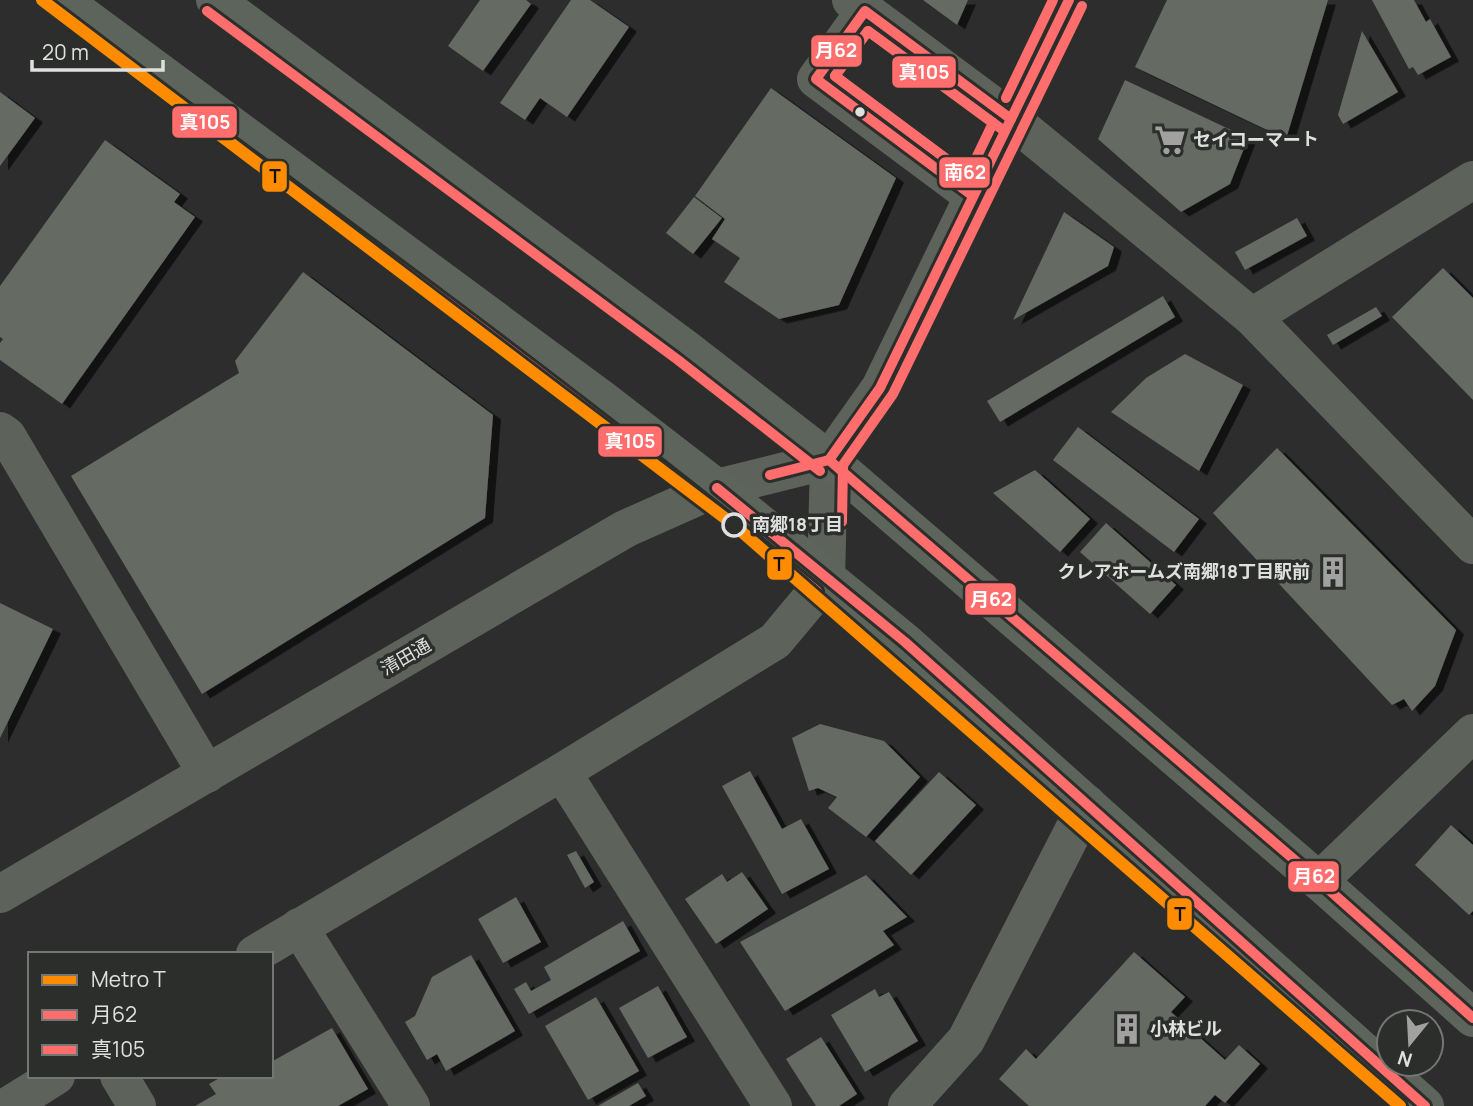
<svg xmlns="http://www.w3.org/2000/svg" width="1473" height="1106" font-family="Manrope,'Noto Sans JP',sans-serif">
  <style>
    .building { fill: #656a64; filter: url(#shadow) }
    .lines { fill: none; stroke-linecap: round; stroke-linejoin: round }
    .minor { stroke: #5d635b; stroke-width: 38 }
    .major { stroke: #5d645b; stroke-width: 38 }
    .bus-1-casing { stroke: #2c2e2b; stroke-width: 16 }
    .bus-2-casing { stroke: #2c2e2b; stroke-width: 16 }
    .bus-3-casing { stroke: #2c2e2b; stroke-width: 16 }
    .bus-1 { stroke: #ff6d6d; stroke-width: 10 }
    .bus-2 { stroke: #ff6d6d; stroke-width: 10 }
    .bus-3 { stroke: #ff6d6d; stroke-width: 10 }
    .metro-1-casing { stroke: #2c2e2b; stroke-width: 18 }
    .metro-1 { stroke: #ff8c00; stroke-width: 12 }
    .bus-dot { fill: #e0e1df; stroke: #2c2e2b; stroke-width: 2.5 }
    .stop-dot { fill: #2c2e2b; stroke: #e0e1df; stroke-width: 3.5 }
    .labels { text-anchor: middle; stroke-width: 7; stroke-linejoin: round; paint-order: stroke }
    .poi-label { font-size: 18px; font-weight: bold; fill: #e0e1df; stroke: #2c2e2b; text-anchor: start }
    .stop-label { font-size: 18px; font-weight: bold; fill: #e0e1df; stroke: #2c2e2b; text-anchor: start }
    .street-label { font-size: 18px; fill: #e0e1df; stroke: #2c2e2b }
    .line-badge { stroke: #2c2e2b; stroke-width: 2.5 }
    .badge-label { font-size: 19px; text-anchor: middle; font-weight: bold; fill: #fff }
    .pale-badge-label { font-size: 19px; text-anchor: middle; font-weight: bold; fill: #111 }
  </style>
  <defs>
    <filter id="shadow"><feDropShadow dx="8" dy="4.5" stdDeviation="0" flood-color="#0009"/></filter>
  </defs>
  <rect width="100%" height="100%" fill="#2c2d2c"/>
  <!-- building -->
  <g class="building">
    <path d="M 480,0 L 526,0 L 531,4 L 483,71 L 448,46 Z"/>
    <path d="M 571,0 L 590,0 L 629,27 L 567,117 L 540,98 L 525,120 L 500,103 Z"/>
    <path d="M 923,0 L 968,0 L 957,25 Z"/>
    <path d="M 1167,0 L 1328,0 L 1286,139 L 1135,67 Z"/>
    <path d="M 1372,0 L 1414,0 L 1426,22 L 1430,19 L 1451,57 L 1418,75 L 1413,67 L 1409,69 Z"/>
    <path d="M 1362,31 L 1398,92 L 1343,124 L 1338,115 Z"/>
    <path d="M 1125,80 L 1248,138 L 1230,184 L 1181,212 L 1098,139 Z"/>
    <path d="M 771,88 L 896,178 L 839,305 L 779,319 L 724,282 L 740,258 L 712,239 L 725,219 L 695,196 Z"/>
    <path d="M 0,92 L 35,118 L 0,166 Z"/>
    <path d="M 105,140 L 180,194 L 174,202 L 195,217 L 62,404 L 0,360 L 0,343 L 3,339 L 0,337 L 0,286 Z"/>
    <path d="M 694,197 L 722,218 L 693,254 L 666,233 Z"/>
    <path d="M 1064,212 L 1114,247 L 1108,266 L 1013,320 Z"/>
    <path d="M 1297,218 L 1307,236 L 1245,270 L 1235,252 Z"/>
    <path d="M 1443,268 L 1473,298 L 1473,400 L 1392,317 Z"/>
    <path d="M 303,272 L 493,415 L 485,518 L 202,694 L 71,476 L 239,373 L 235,361 Z"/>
    <path d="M 1163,296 L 1175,317 L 1000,422 L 987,401 Z"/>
    <path d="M 1376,307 L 1382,316 L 1333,345 L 1327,335 Z"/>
    <path d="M 1185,354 L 1243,385 L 1199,471 L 1111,412 L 1146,378 Z"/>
    <path d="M 1078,427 L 1199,519 L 1174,552 L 1053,460 Z"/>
    <path d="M 1277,448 L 1456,630 L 1435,686 L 1412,711 L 1404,699 L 1392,705 L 1213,513 Z"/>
    <path d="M 1035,470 L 1090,519 L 1060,552 L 993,493 Z"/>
    <path d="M 1106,523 L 1176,585 L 1150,614 L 1080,552 Z"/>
    <path d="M 0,603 L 53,629 L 0,738 Z"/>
    <path d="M 820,724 L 884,741 L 920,777 L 866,837 L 828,808 L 837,797 L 818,788 L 809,791 L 792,738 Z"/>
    <path d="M 750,771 L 782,829 L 801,819 L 829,869 L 782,894 L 722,786 Z"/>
    <path d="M 939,772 L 976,805 L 911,875 L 875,841 Z"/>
    <path d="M 1451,825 L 1473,845 L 1473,911 L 1469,915 L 1415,865 Z"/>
    <path d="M 576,851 L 594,882 L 585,888 L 567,855 Z"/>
    <path d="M 742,872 L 768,909 L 716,944 L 685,899 L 722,874 L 727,882 Z"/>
    <path d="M 866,875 L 907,917 L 883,931 L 894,945 L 785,1011 L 740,942 Z"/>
    <path d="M 516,897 L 541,942 L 503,963 L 478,919 Z"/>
    <path d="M 623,921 L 640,951 L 529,1014 L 514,989 L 526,982 L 531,991 L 551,980 L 544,967 Z"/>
    <path d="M 1134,952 L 1185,997 L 1171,1012 L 1225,1060 L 1239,1045 L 1260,1064 L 1225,1103 L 1215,1095 L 1205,1106 L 1029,1106 L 999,1079 L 1026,1049 L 1036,1059 Z"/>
    <path d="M 471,955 L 515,1031 L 446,1071 L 437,1054 L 427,1060 L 405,1022 L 415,1016 L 432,977 Z"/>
    <path d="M 658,986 L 687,1037 L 648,1058 L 619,1008 Z"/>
    <path d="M 875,989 L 879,997 L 889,992 L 918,1041 L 865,1072 L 831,1015 Z"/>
    <path d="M 596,997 L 639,1071 L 588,1100 L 545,1026 Z"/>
    <path d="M 332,1028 L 368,1089 L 338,1106 L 195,1106 L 216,1094 L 209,1084 L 223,1076 L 271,1076 L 271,1062 Z"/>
    <path d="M 821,1037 L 857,1094 L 839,1106 L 816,1106 L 786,1059 Z"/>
    <path d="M 638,1083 L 646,1096 L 629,1106 L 598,1106 Z"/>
  </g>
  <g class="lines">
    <!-- minor -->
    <g class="minor">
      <path d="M 851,0 L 1011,119 L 1252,317 L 1473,545"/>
      <path d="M 865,11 L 816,79 L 973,196"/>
      <path d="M 1252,317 L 1473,180"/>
      <path d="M 0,431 L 7,436 L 207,774"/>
      <path d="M 562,772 L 773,1106"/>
      <path d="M 1319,881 L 1473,733"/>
      <path d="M 0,894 L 625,529 L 717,488 L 829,460"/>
      <path d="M 299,927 L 411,1106"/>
      <path d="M 255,954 L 562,772 L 775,641 L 826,580 L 829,460 L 880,388 L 1069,0"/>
      <path d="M 119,1076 L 137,1106"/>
      <path d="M 8,1106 L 56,1076"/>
      <path d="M 907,1106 L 966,1040 L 1087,804"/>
    </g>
    <!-- major -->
    <g class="major">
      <path d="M 62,0 L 603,400 L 717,488 L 905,642 L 1425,1106"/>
      <path d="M 215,0 L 686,349 L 829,460 L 1319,881 L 1473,1018"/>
    </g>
    <defs>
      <g id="bus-1">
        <path d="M 973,196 L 816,79 L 865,11 L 1011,119"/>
        <path d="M 829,460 L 1319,881 L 1473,1018"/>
        <path d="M 770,475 L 829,460 L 880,388 L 1069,0"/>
        <path d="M 717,488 L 905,642 L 1425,1106"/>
      </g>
      <g id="bus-2">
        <path d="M 54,11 C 311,201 570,388 817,591"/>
        <path d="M 207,11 L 678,360 L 820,471"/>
        <path d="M 981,185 L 835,76 L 868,31 L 1003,130"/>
        <path d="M 842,522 L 843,465 L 893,394 L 1082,6"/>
      </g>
      <g id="bus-3">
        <path d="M 868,31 L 993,123 L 968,175 L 835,76 Z"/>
        <path d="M 1006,98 L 1053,0"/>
      </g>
    </defs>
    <!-- bus-1 casing -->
    <use href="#bus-1" class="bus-1-casing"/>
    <!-- bus-2 casing -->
    <use href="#bus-2" class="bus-2-casing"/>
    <!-- bus-3 casing -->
    <use href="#bus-3" class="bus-3-casing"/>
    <!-- bus-1 -->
    <use href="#bus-1" class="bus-1"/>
    <!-- bus-2 -->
    <use href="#bus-2" class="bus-2"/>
    <!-- bus-3 -->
    <use href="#bus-3" class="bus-3"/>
    <defs>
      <path id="metro-1" d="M 42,0 L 734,525 L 1400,1106"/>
    </defs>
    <!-- metro-1 casing -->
    <use href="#metro-1" class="metro-1-casing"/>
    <!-- metro-1 -->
    <use href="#metro-1" class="metro-1"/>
  </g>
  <!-- icons -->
  <defs>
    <symbol id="supermarket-bare" viewBox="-9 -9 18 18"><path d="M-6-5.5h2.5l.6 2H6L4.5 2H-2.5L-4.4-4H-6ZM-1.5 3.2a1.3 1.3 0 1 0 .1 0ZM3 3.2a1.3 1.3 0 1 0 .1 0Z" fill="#a1a2a0" stroke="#2c2e2b" stroke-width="2.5" paint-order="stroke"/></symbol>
    <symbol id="building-bare" viewBox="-9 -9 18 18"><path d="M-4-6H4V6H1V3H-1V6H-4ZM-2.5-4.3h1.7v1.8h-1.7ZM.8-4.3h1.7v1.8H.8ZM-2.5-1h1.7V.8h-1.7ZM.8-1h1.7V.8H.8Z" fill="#a1a2a0" stroke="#2c2e2b" stroke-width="2.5" paint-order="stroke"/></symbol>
  </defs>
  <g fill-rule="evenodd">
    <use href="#supermarket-bare" x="1148" y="118" width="44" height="44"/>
    <use href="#building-bare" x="1311" y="550" width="44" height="44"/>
    <use href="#building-bare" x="1105" y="1007" width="44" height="44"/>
  </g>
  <!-- markers -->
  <circle class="bus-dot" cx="860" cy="112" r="6"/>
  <circle class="stop-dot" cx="734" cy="525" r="11"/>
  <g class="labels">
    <!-- poi labels -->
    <g class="poi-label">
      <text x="1193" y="146">セイコーマート</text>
      <text x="1310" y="578" text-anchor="end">クレアホームズ南郷18丁目駅前</text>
      <text x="1150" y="1035">小林ビル</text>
    </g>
    <!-- stop labels -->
    <g class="stop-label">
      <text x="752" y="531">南郷18丁目</text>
    </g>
    <!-- street labels -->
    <g class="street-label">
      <text transform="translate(406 657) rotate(-30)" y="6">清田通</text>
    </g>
  </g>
  <g class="line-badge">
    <rect x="810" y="34" width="53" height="34" rx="7" fill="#ff6d6d"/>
    <rect x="891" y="55" width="66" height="34" rx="7" fill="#ff6d6d"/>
    <rect x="171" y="105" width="67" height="34" rx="7" fill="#ff6d6d"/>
    <rect x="938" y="156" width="53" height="33" rx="7" fill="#ff6d6d"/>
    <rect x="261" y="160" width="27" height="33" rx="7" fill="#ff8c00"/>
    <rect x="597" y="425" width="66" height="33" rx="7" fill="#ff6d6d"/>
    <rect x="766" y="548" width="27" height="33" rx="7" fill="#ff8c00"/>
    <rect x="964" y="582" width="53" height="34" rx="7" fill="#ff6d6d"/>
    <rect x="1287" y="860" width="53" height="33" rx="7" fill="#ff6d6d"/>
    <rect x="1166" y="897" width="27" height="34" rx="7" fill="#ff8c00"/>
  </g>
  <g class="badge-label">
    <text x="836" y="57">月62</text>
    <text x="924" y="79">真105</text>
    <text x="205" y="129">真105</text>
    <text x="965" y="179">南62</text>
    <text x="630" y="448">真105</text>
    <text x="991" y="606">月62</text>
    <text x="1314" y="883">月62</text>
  </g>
  <g class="pale-badge-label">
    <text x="275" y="183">T</text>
    <text x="779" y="571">T</text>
    <text x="1180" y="921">T</text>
  </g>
  <!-- legend -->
  <rect x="28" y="952" width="245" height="126" fill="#2c2e2b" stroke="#747673" stroke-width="2"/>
  <rect x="42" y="975" width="35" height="10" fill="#ff8c00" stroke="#747673" stroke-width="2"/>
  <text x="91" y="987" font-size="21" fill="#e0e1df">Metro T</text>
  <rect x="42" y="1010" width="35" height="10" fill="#ff6d6d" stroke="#747673" stroke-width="2"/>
  <text x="91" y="1022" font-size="21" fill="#e0e1df">月62</text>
  <rect x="42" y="1045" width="35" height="10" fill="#ff6d6d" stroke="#747673" stroke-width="2"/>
  <text x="91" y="1057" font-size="21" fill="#e0e1df">真105</text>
  <!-- north arrow -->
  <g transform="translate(1410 1043) rotate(198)"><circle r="33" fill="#2c2e2b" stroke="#747673" stroke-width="2"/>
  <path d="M0-5L12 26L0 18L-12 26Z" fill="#a1a2a0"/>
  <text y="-10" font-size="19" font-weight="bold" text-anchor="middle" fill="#e0e1df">N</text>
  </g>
  <!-- scale -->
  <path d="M32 60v10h131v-10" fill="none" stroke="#e0e1df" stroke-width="3.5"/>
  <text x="42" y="60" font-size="21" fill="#e0e1df" stroke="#2c2e2b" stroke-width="5" paint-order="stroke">20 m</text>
</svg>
